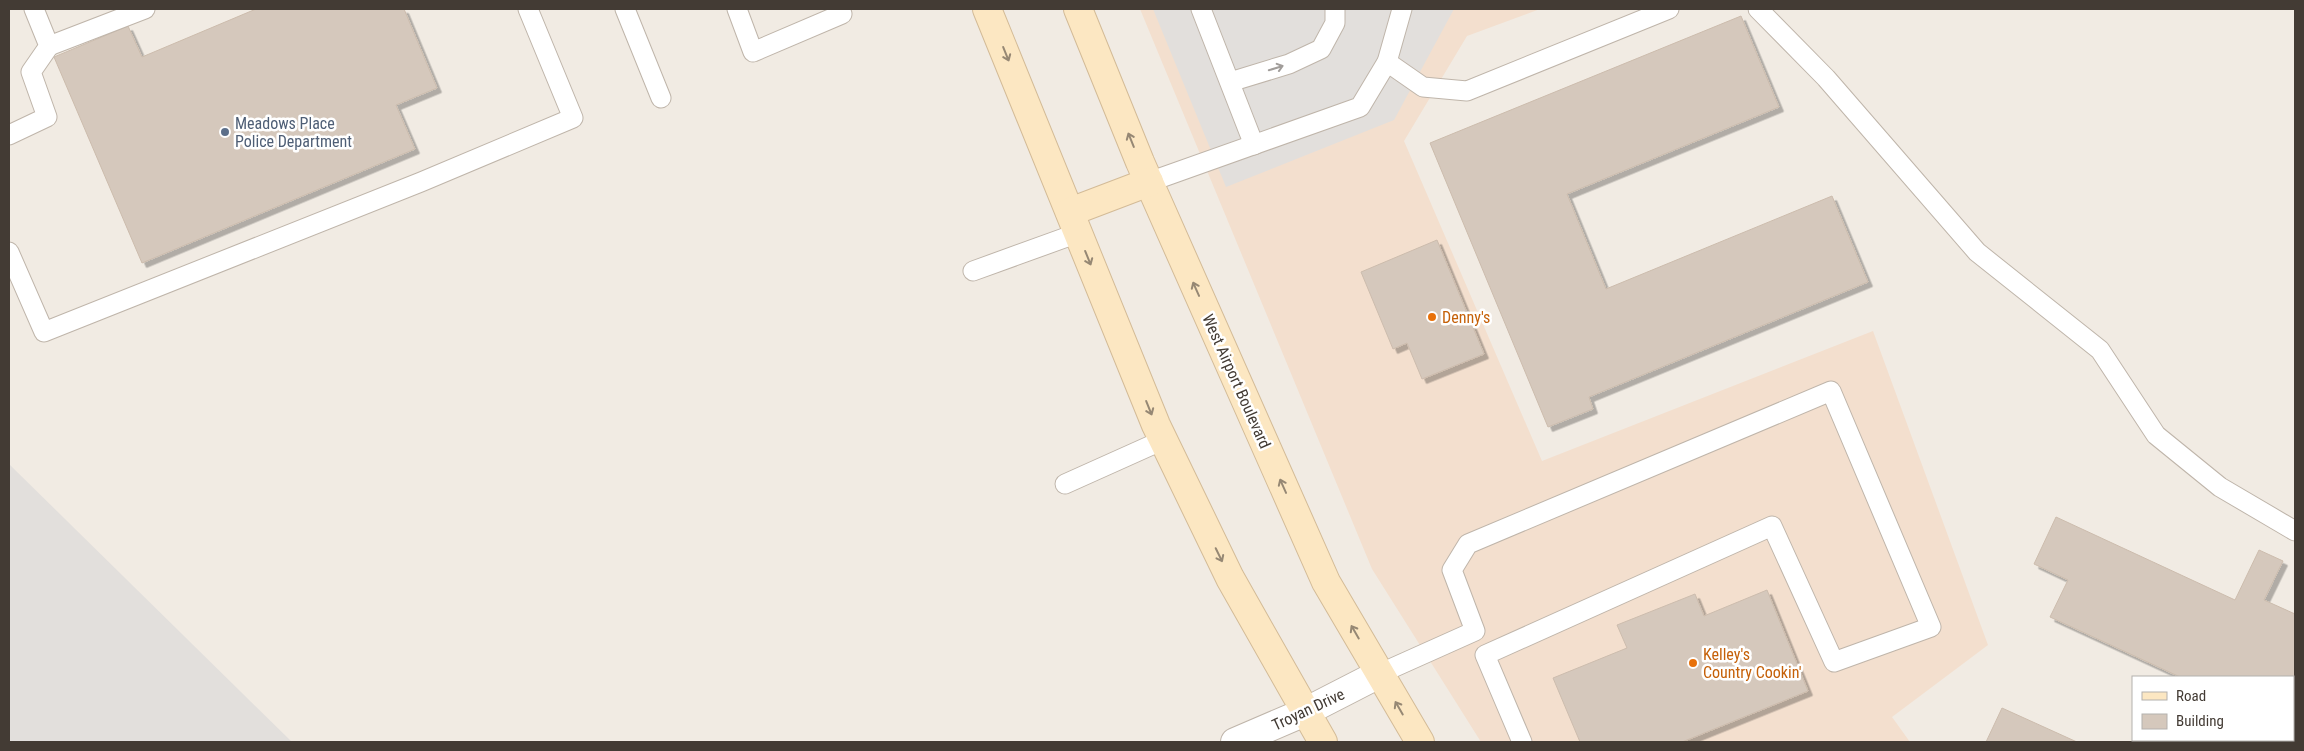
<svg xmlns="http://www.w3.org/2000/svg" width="2304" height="751" font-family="'Roboto Condensed',sans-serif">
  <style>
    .commercial { fill: #f3dfce }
    .parking { fill: #e2dfdc }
    .building { fill: #d5c8bc; stroke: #ccbcad; filter: url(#shadow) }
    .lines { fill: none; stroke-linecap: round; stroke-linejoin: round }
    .lane-casing { stroke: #bfb5aa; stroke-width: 21 }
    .street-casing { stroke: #bfb5aa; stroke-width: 30 }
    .secondary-casing { stroke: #d3bb97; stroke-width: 30 }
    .lane { stroke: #fff; stroke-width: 19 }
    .street { stroke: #fff; stroke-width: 28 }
    .secondary { stroke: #fce7c2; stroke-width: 28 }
    .oneway { stroke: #968874 }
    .oneway2 { stroke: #a19d9a }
    .service-dot { fill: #5c6f8a; stroke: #fff; stroke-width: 2 }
    .food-dot { fill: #e8710a; stroke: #fff; stroke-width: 2 }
    .labels { text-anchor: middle; stroke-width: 5; stroke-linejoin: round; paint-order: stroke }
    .service-label { font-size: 16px; fill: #4e5e75; stroke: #fff; text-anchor: start }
    .food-label { font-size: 16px; fill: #c56008; stroke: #fff; text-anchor: start }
    .street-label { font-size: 16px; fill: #433b34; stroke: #fff }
  </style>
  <defs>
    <filter id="shadow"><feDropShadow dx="4.5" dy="4.5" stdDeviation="0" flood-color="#0004"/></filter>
  </defs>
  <rect width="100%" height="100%" fill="#f1ebe3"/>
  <!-- commercial -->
  <path class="commercial" d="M 1140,9 L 1540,9 L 1467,36 L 1404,141 L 1542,461 L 1873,331 L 1988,645 L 1892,717 L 1910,742 L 1481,742 L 1372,569 Z"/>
  <!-- parking -->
  <g class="parking">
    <path d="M 1153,9 L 1454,9 L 1394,120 L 1226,187 Z"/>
    <path d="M 9,464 L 292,742 L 9,742 Z"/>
  </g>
  <!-- building -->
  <g class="building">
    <path d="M 256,9 L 404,9 L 437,88 L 396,105 L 415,149 L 142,263 L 54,57 L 128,26 L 142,57 Z"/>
    <path d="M 1741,16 L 1779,107 L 1567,194 L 1606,289 L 1832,196 L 1868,282 L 1589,397 L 1593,409 L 1548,427 L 1430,143 Z"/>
    <path d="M 1437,240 L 1484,354 L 1422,379 L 1407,343 L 1393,349 L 1361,272 Z"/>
    <path d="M 2056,517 L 2235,600 L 2259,550 L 2283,561 L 2264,600 L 2295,614 L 2295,742 L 2226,742 L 2227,740 L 2293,740 L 2293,677 L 2180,677 L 2050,617 L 2068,580 L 2034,564 Z"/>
    <path d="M 1767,590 L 1808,691 L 1682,742 L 1580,742 L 1553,678 L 1627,648 L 1617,625 L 1695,594 L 1704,616 Z"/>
    <path d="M 2002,708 L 2077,742 L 1986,742 Z"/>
  </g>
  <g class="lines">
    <defs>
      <g id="lane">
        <path d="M 625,9 L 661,98"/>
        <path d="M 737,9 L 753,52 L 842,14 L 840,9"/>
        <path d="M 1201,9 L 1254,145"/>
        <path d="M 1758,9 L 1826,78 L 1977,252 L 2100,350 L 2156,435 L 2220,487 L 2295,531"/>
        <path d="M 49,46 L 145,9"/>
        <path d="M 1387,62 L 1423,87 L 1467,91 L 1669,9"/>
        <path d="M 1230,82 L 1289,64 L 1321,49 L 1335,23 L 1335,9"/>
        <path d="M 9,135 L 47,117 L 31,72 L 49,46 L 34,9"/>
        <path d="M 1149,182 L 1360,107 L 1387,62 L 1402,9"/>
        <path d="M 9,252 L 44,332 L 421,182 L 573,118 L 528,9"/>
        <path d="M 973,271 L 1078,233"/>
        <path d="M 1065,484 L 1163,440"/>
        <path d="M 1379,674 L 1475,631 L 1452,570 L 1468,544 L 1831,391 L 1931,627 L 1834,662 L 1772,526 L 1485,655 L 1522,742"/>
      </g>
      <path id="street" d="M 1235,742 L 1305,712 L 1379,674"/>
      <g id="secondary">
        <path d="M 987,9 L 1156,425 L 1230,578 L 1323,742"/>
        <path d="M 1078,9 L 1140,162 L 1326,582 L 1420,742"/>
        <path d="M 1070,212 L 1149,182"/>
      </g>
    </defs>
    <!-- lane casing -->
    <use href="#lane" class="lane-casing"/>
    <!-- street casing -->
    <use href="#street" class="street-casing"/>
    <!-- secondary casing -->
    <use href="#secondary" class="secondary-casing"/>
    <!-- lane -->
    <use href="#lane" class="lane"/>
    <!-- street -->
    <use href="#street" class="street"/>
    <!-- secondary -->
    <use href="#secondary" class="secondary"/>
  </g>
  <!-- one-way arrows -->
  <defs><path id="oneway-shaft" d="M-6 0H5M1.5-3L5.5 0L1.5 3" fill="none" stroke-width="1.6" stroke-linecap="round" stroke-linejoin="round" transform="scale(1.25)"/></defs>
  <g class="oneway">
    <use href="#oneway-shaft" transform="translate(1006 54) rotate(68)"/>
    <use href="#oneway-shaft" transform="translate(1131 140) rotate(-112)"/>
    <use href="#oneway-shaft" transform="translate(1088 258) rotate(68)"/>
    <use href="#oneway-shaft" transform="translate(1196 289) rotate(-114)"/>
    <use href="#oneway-shaft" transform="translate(1149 408) rotate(68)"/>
    <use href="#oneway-shaft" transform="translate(1283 486) rotate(-114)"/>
    <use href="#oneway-shaft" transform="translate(1219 555) rotate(64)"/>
    <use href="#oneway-shaft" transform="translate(1355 632) rotate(-120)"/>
    <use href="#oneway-shaft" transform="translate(1399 708) rotate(-120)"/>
  </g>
  <use class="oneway2" href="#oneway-shaft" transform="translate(1276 68) rotate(-17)"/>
  <!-- markers -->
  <circle class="service-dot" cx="225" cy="132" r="5"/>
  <g class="food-dot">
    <circle cx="1432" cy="317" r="5"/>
    <circle cx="1693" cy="663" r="5"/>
  </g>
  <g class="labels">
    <!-- service labels -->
    <g class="service-label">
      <text x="235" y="129">Meadows Place<tspan x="235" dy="18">Police Department</tspan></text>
    </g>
    <!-- food labels -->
    <g class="food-label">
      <text x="1442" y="323">Denny's</text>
      <text x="1703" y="660">Kelley's<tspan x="1703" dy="18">Country Cookin'</tspan></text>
    </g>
    <!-- street labels -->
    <g class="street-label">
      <text transform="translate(1237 381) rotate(66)" y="6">West Airport Boulevard</text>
      <text transform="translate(1308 709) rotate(-25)" y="6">Troyan Drive</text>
    </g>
  </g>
  <!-- border -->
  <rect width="2304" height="751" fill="none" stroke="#433b34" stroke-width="20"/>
  <!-- legend -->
  <rect x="2132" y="676" width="162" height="65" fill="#ffffff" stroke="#b4b1ae"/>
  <rect x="2142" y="692" width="25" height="8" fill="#fce7c2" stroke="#b4b1ae"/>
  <text x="2176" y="701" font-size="15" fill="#433b34">Road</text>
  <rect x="2142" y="714" width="25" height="15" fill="#d5c8bc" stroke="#b4b1ae"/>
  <text x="2176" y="726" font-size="15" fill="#433b34">Building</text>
</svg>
